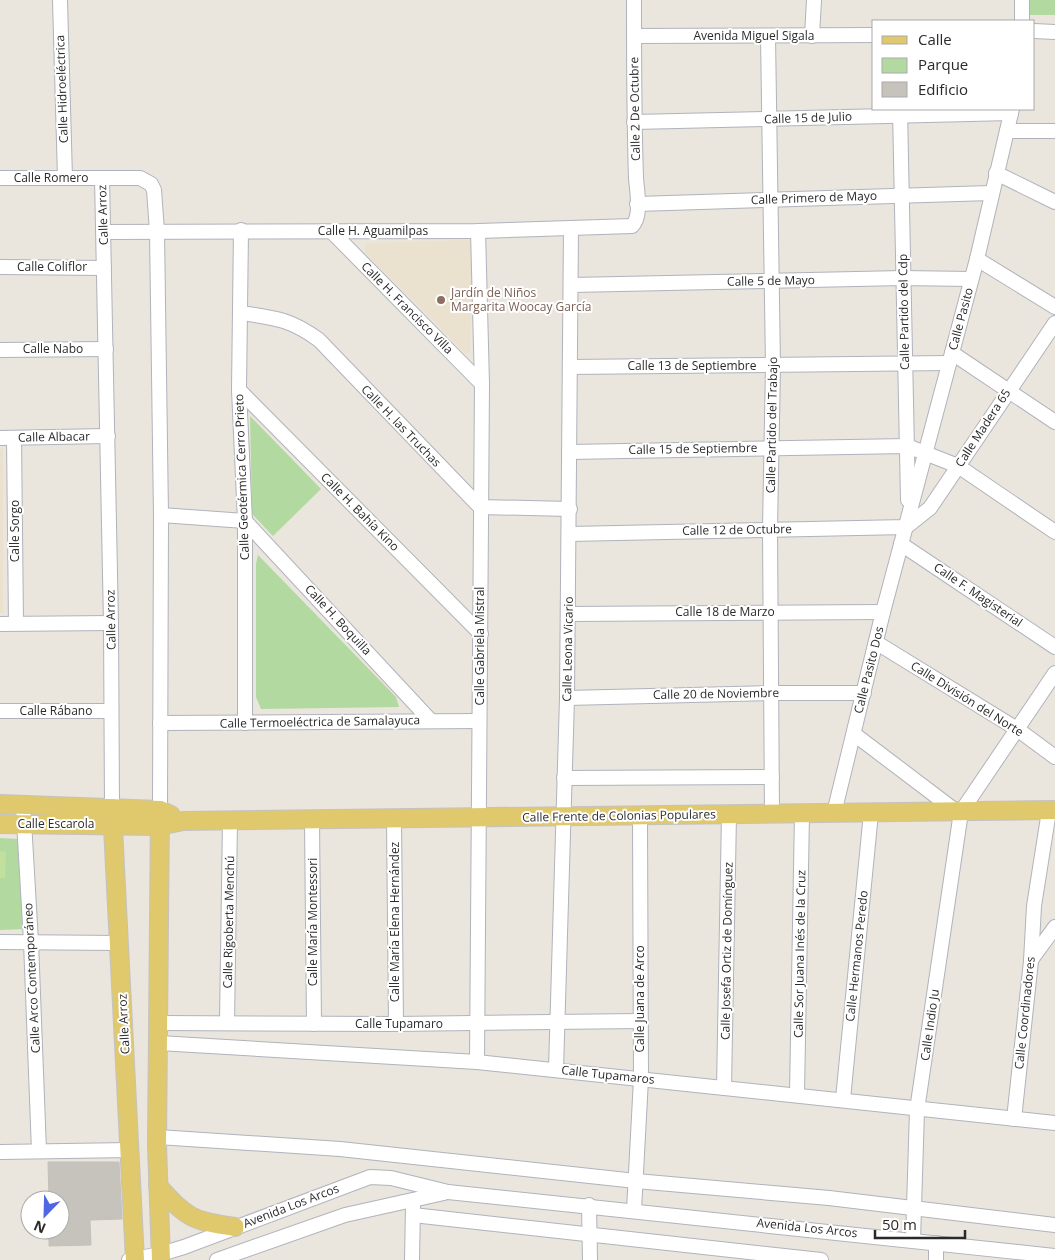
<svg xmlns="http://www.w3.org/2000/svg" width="1055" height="1260" font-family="'Open Sans',sans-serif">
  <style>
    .education { fill: #eae2cf }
    .green { fill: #b2daa0 }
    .pitch { fill: #c2e09d }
    .building { fill: #c6c3bc; stroke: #c5c1b7 }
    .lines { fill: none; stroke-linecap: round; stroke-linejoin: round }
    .minor-casing { stroke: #b1b3bc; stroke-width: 16 }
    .major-casing { stroke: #c3c3c3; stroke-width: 20 }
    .minor { stroke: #fff; stroke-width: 14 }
    .major { stroke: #e0c86d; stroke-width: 18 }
    .education-dot { fill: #8d6e63; stroke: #fff; stroke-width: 2 }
    .labels { text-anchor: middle; stroke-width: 4; stroke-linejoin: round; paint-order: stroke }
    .street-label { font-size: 12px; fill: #2a2a2a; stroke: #fff }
    .education-label { font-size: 12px; fill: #785e54; stroke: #fff; text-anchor: start }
  </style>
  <rect width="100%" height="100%" fill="#eae5dd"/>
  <!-- education -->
  <g class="education">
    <path d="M 468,240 L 473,244 L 470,352 L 466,354 L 366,253 L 364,248 L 366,243 Z"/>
    <rect x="0" y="449" width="3" height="164"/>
  </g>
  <!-- green -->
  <g class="green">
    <path d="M 1025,0 L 1055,0 L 1055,15 L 1027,15 Z"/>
    <path d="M 250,416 L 321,489 L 273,536 L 252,514 Z"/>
    <path d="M 258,555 L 396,697 L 399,707 L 261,709 L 256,697 L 256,564 Z"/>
    <path d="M 0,838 L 18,839 L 25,929 L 0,930 Z"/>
  </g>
  <!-- pitch -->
  <path class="pitch" d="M 0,851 L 6,852 L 5,878 L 0,878 Z"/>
  <!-- building -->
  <path class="building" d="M 48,1162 L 119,1162 L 122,1219 L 90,1220 L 91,1245 L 49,1246 L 49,1230 L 60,1230 L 60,1200 L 49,1200 Z"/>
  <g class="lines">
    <defs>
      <g id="minor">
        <path d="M 60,0 L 65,178"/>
        <path d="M 1022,0 L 1022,21"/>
        <path d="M 1034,31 L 1055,32"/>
        <path d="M 634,36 L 874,35"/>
        <path d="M 768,36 L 773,366 L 770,529 L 772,814"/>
        <path d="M 812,36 L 814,0"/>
        <path d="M 900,109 L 908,500"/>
        <path d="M 634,122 L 1011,113"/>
        <path d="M 1007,131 L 1055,131"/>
        <path d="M 996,173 L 1055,202"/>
        <path d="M 0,178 L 140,178 L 151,184 L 154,190 L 157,231 L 161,515 L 160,810"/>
        <path d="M 102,178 L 111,623 L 112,808"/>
        <path d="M 637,204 L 991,193"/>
        <path d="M 241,230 L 239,390 L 245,521 L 245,723"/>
        <path d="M 104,232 L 478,231 L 632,226 C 642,216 637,192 636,178 C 634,119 634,59 634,0"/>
        <path d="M 332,232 L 482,384"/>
        <path d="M 977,259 L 1055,307"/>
        <path d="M 0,267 L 104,268"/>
        <path d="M 571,285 L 903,278 L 971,279"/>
        <path d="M 241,313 C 275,318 290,319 319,340 L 480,507 L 570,509"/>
        <path d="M 0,350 L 106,349"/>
        <path d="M 952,353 L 1055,422"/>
        <path d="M 570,367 L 949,363"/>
        <path d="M 239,390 L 481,634"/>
        <path d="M 0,438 L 108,436"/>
        <path d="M 14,438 L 16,623"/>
        <path d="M 569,452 L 907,446 L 958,466 L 1055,532"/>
        <path d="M 161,515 L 245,521 L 430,720"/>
        <path d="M 569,534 L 906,527 L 930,508 L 1055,323"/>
        <path d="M 901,544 L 1055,647"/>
        <path d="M 568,614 L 883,612"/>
        <path d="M 0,624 L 111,623"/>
        <path d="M 877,643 L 1017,729 L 1055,757"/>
        <path d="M 567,698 L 770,693 L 864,693"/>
        <path d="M 0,711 L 111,711"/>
        <path d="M 160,723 L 479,721"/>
        <path d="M 854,734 L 957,812"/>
        <path d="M 564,778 L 772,777"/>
        <path d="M 23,804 L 31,942 L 39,1151"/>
        <path d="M 834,813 L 883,612 L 977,259 L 1012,109"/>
        <path d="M 394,819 L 396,1024"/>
        <path d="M 312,821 L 314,1024"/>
        <path d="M 0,942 L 119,943"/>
        <path d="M 1031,960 L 1055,927"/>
        <path d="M 159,1023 L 396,1024 L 640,1021"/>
        <path d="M 227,1023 L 230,820"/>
        <path d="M 159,1043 L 477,1062 L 1055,1123"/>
        <path d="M 477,1062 L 482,384 L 478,231"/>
        <path d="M 556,1070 L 567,698 L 571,228"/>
        <path d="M 724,1088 L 729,814"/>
        <path d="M 797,1094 L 802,813"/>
        <path d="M 843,1099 L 871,813"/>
        <path d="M 1014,1119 L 1031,961 L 1034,906 L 1049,811"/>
        <path d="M 158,1137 L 340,1149 L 636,1181 L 829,1198 L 1055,1225"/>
        <path d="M 0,1152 L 130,1150"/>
        <path d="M 589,1205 L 590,1260"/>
        <path d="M 634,1210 L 641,1079 L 640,817"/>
        <path d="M 413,1215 L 821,1260"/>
        <path d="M 913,1240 L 917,1110 L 961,812 L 1055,673"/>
        <path d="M 936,1243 L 936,1260"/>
        <path d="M 129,1260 L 161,1254 L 184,1247 L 370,1177 L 391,1178 L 448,1192 L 1055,1256"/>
        <path d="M 217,1260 L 345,1215 L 444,1193"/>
        <path d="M 412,1260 L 413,1206"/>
      </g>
      <g id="major">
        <path d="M 0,804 L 160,810 L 171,815"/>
        <path d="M 112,808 L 135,1260"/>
        <path d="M 160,810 L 157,1145 L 161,1260"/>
        <path d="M 0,824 L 159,826 L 183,821 L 1055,810"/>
        <path d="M 158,1186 C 187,1218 192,1221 235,1227"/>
      </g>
    </defs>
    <!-- minor casing -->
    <use href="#minor" class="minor-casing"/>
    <!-- major casing -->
    <use href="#major" class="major-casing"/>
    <!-- minor -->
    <use href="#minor" class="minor"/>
    <!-- major -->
    <use href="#major" class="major"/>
  </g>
  <!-- markers -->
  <circle class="education-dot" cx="441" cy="300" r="5"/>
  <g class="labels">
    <!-- street labels -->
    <g class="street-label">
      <text x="754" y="40">Avenida Miguel Sigala</text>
      <text transform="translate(62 89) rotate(-92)" y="4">Calle Hidroeléctrica</text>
      <text transform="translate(635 109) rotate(-91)" y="4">Calle 2 De Octubre</text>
      <text transform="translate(808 118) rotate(-2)" y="4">Calle 15 de Julio</text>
      <text x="51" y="182">Calle Romero</text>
      <text transform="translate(814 198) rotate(-2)" y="4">Calle Primero de Mayo</text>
      <text transform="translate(103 215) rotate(-92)" y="4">Calle Arroz</text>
      <text x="373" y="235">Calle H. Aguamilpas</text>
      <text x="52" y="271">Calle Coliflor</text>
      <text transform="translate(771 281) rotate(-1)" y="4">Calle 5 de Mayo</text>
      <text transform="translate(407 308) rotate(45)" y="4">Calle H. Francisco Villa</text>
      <text transform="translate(904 312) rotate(-91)" y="4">Calle Partido del Cdp</text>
      <text transform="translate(961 319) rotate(-75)" y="4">Calle Pasito</text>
      <text x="53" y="353">Calle Nabo</text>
      <text x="692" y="370">Calle 13 de Septiembre</text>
      <text transform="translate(772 425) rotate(-89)" y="4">Calle Partido del Trabajo</text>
      <text transform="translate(401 426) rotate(46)" y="4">Calle H. las Truchas</text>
      <text transform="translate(983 428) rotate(-57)" y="4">Calle Madera 65</text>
      <text transform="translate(54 437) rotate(-1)" y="4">Calle Albacar</text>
      <text transform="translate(693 449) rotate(-1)" y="4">Calle 15 de Septiembre</text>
      <text transform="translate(242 477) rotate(-92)" y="4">Calle Geotérmica Cerro Prieto</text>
      <text transform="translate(360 512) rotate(45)" y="4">Calle H. Bahía Kino</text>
      <text transform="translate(737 530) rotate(-1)" y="4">Calle 12 de Octubre</text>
      <text transform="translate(15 531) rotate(-90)" y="4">Calle Sorgo</text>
      <text transform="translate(978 595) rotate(34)" y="4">Calle F. Magisterial</text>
      <text x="725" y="616">Calle 18 de Marzo</text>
      <text transform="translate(111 620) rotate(-91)" y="4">Calle Arroz</text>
      <text transform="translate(338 620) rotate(47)" y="4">Calle H. Boquilla</text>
      <text transform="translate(480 646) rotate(-90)" y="4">Calle Gabriela Mistral</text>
      <text transform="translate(568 649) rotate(-89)" y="4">Calle Leona Vicario</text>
      <text transform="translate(869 670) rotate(-76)" y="4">Calle Pasito Dos</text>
      <text transform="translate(716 694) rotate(-1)" y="4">Calle 20 de Noviembre</text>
      <text transform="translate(967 699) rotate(32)" y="4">Calle División del Norte</text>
      <text x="56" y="715">Calle Rábano</text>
      <text transform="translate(320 722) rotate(-1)" y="4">Calle Termoeléctrica de Samalayuca</text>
      <text transform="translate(619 816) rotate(-1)" y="4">Calle Frente de Colonias Populares</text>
      <text x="56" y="828">Calle Escarola</text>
      <text transform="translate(229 922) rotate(-89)" y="4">Calle Rigoberta Menchú</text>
      <text transform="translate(313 922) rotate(-90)" y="4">Calle María Montessori</text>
      <text transform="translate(395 922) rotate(-90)" y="4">Calle María Elena Hernández</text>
      <text transform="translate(727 951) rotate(-89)" y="4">Calle Josefa Ortiz de Domínguez</text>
      <text transform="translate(800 954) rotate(-89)" y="4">Calle Sor Juana Inés de la Cruz</text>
      <text transform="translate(857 956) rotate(-84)" y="4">Calle Hermanos Peredo</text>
      <text transform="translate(32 978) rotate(-93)" y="4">Calle Arco Contemporáneo</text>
      <text transform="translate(640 999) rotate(-90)" y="4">Calle Juana de Arco</text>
      <text transform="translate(1025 1013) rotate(-84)" y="4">Calle Coordinadores</text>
      <text transform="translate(124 1024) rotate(-93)" y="4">Calle Arroz</text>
      <text x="399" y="1028">Calle Tupamaro</text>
      <text transform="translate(930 1025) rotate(-82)" y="4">Calle Indio Ju</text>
      <text transform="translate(608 1075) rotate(6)" y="4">Calle Tupamaros</text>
      <text transform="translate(291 1206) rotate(-21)" y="4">Avenida Los Arcos</text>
      <text transform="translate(807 1228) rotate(6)" y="4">Avenida Los Arcos</text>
    </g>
    <!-- education labels -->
    <g class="education-label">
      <text x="451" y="297">Jardín de Niños<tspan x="451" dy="14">Margarita Woocay García</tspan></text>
    </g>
  </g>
  <!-- legend -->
  <rect x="872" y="20" width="162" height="90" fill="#ffffff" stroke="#aaaaaa"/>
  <rect x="882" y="36" width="25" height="8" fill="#e0c86d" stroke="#aaaaaa"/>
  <text x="918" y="45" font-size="15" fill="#2a2a2a">Calle</text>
  <rect x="882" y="58" width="25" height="15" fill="#b2daa0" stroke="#aaaaaa"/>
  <text x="918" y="70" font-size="15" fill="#2a2a2a">Parque</text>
  <rect x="882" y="82" width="25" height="15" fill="#c6c3bc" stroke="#aaaaaa"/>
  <text x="918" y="95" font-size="15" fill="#2a2a2a">Edificio</text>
  <!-- north arrow -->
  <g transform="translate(45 1215) rotate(203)"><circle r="24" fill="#ffffff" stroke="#aaaaaa"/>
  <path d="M0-4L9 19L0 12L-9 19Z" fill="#5067e4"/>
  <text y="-8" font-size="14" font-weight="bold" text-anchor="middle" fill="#2a2a2a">N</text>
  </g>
  <!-- scale -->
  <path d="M875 1230v8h90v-8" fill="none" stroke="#2a2a2a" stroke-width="2.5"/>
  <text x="882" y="1230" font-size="15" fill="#2a2a2a" stroke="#ffffff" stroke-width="4" paint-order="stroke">50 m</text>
</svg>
